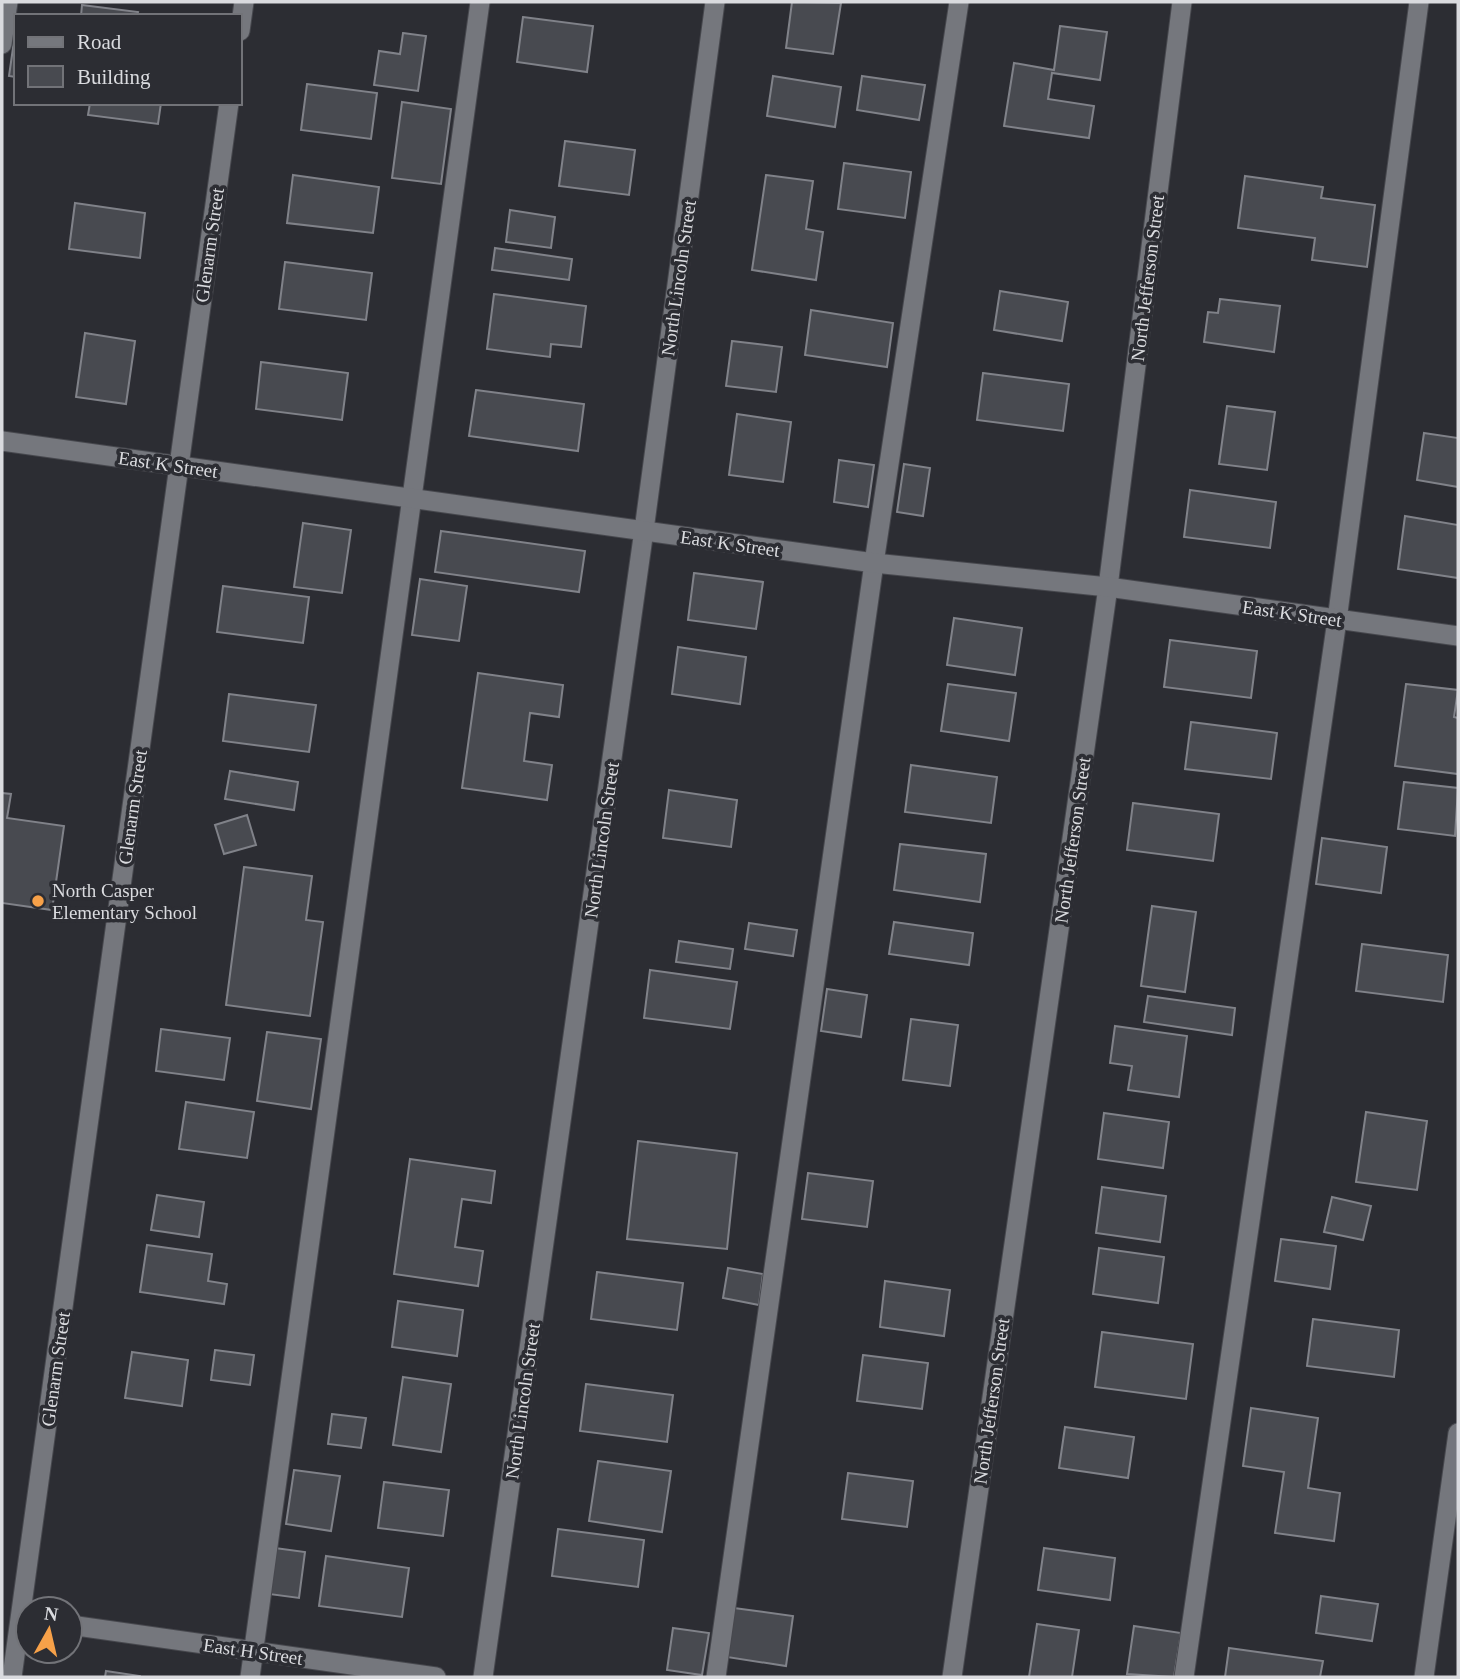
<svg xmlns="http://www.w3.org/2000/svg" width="1460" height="1679" font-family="Georgia,serif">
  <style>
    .building { fill: #484a50; stroke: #808289; stroke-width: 2 }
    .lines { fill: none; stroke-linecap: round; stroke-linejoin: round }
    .service-casing { stroke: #47484e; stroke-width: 21 }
    .minor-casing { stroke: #47484e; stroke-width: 21 }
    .tertiary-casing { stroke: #47484e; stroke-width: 21 }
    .service { stroke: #75777d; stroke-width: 19 }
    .minor { stroke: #75777d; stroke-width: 19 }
    .tertiary { stroke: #75777d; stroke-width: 19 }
    .poi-dot { fill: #f7a149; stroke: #2c2d33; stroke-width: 2.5 }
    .labels { text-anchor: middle; stroke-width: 7; stroke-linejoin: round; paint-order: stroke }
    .street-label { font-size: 19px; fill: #dadbdf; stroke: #2c2d33 }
    .poi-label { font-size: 19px; fill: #dadbdf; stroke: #2c2d33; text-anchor: start }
  </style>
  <rect width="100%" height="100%" fill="#2c2d33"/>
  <!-- building -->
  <g class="building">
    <path d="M 792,2 L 841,3 L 833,54 L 786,48 Z"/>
    <path d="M 82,5 L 138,12 L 137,16 L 81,16 Z"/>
    <path d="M 523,17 L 593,26 L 587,72 L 517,62 Z"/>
    <path d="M 1060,26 L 1107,32 L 1100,80 L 1052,73 L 1048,99 L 1094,106 L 1089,138 L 1004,126 L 1014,63 L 1054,70 Z"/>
    <path d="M 403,33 L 426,36 L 418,91 L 374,85 L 379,51 L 400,54 Z"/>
    <path d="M 14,41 L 16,41 L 16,77 L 9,76 Z"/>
    <path d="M 773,76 L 841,87 L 835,127 L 767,116 Z"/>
    <path d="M 862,76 L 925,85 L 919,120 L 857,110 Z"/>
    <path d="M 307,84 L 377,93 L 371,139 L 301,130 Z"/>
    <path d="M 402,102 L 451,109 L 441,184 L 392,178 Z"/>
    <path d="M 90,103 L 161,103 L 158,124 L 88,115 Z"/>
    <path d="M 565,141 L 635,150 L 629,195 L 559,186 Z"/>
    <path d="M 844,163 L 911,172 L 905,218 L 838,209 Z"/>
    <path d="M 293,175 L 379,187 L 373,233 L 287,223 Z"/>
    <path d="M 766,175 L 813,181 L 806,229 L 823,232 L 816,280 L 752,270 Z"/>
    <path d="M 1245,176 L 1323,187 L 1321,198 L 1375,205 L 1367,267 L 1312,260 L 1315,238 L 1238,228 Z"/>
    <path d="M 75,203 L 145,213 L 140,258 L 69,249 Z"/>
    <path d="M 510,210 L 555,217 L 551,248 L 506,242 Z"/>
    <path d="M 495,248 L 572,259 L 569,280 L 492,270 Z"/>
    <path d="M 285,262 L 372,273 L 366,320 L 279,309 Z"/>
    <path d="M 1000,291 L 1068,302 L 1062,341 L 994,330 Z"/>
    <path d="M 494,294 L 586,306 L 581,347 L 551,344 L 550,357 L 487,349 Z"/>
    <path d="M 1220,299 L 1280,306 L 1274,352 L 1204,342 L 1208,312 L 1218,313 Z"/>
    <path d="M 811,310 L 893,323 L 887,367 L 805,355 Z"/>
    <path d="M 85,333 L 135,341 L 126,404 L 76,397 Z"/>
    <path d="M 732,341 L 782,347 L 776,392 L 726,386 Z"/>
    <path d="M 261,362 L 348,373 L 342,420 L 256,409 Z"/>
    <path d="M 983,373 L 1069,384 L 1063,431 L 977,420 Z"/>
    <path d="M 476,390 L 584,404 L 578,451 L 469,436 Z"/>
    <path d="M 1227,406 L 1275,412 L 1267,470 L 1219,464 Z"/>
    <path d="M 737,414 L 791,422 L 783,482 L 729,475 Z"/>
    <path d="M 1424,433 L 1458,438 L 1458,487 L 1417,480 Z"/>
    <path d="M 839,460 L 874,465 L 868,507 L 834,502 Z"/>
    <path d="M 904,464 L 930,468 L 923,516 L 897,512 Z"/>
    <path d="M 1190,490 L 1276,502 L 1270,548 L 1184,537 Z"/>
    <path d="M 1405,516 L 1458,525 L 1458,578 L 1398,569 Z"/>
    <path d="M 303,523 L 351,530 L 342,593 L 294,587 Z"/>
    <path d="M 441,531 L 585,551 L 579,592 L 435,572 Z"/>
    <path d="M 694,573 L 763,582 L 756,629 L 688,620 Z"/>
    <path d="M 420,579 L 467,586 L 459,641 L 412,635 Z"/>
    <path d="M 223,586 L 309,597 L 303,643 L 217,632 Z"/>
    <path d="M 954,618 L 1022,628 L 1015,675 L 947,665 Z"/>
    <path d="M 1170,640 L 1257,651 L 1251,698 L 1164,687 Z"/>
    <path d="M 678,647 L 746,657 L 740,704 L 672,694 Z"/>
    <path d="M 478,673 L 563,685 L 559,717 L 530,713 L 524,761 L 552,765 L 547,800 L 462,788 Z"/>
    <path d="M 948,684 L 1016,693 L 1009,741 L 941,731 Z"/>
    <path d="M 1406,684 L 1458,690 L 1454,717 L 1458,718 L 1458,774 L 1395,766 Z"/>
    <path d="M 229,694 L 316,705 L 309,752 L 223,741 Z"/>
    <path d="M 1191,722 L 1277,733 L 1271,779 L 1185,769 Z"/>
    <path d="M 911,765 L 997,777 L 991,823 L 905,812 Z"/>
    <path d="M 230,771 L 298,782 L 294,810 L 225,799 Z"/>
    <path d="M 1404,782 L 1458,788 L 1455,836 L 1398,829 Z"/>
    <path d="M 669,790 L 737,800 L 731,847 L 663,838 Z"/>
    <path d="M 2,793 L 11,794 L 7,818 L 64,826 L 52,910 L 2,903 Z"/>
    <path d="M 1133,803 L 1219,814 L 1213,861 L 1127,850 Z"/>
    <path d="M 247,815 L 256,845 L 224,854 L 215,825 Z"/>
    <path d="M 1322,838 L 1387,847 L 1381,893 L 1316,884 Z"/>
    <path d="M 900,844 L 986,854 L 980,902 L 894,890 Z"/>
    <path d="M 244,867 L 312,876 L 306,920 L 323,922 L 310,1016 L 226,1005 Z"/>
    <path d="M 1152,906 L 1196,912 L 1185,992 L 1141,986 Z"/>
    <path d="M 894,922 L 973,933 L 969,965 L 889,954 Z"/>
    <path d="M 749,923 L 797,930 L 793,956 L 745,949 Z"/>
    <path d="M 679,941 L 733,949 L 730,969 L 676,962 Z"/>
    <path d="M 1362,944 L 1448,955 L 1443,1002 L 1356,991 Z"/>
    <path d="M 650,970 L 737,982 L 730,1029 L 644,1018 Z"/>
    <path d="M 827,989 L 867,995 L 861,1037 L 821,1031 Z"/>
    <path d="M 1148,996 L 1235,1008 L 1232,1035 L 1144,1022 Z"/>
    <path d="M 911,1019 L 958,1025 L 950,1086 L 903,1080 Z"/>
    <path d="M 1115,1026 L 1187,1036 L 1179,1097 L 1128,1090 L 1132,1066 L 1110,1063 Z"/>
    <path d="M 161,1029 L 230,1038 L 224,1080 L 156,1071 Z"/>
    <path d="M 267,1032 L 321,1039 L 311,1109 L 257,1101 Z"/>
    <path d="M 186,1102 L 254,1112 L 247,1158 L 179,1149 Z"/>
    <path d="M 1366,1112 L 1427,1121 L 1417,1190 L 1356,1182 Z"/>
    <path d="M 1104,1113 L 1169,1122 L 1163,1168 L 1098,1159 Z"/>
    <path d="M 638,1141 L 737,1153 L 727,1249 L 627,1239 Z"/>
    <path d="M 410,1159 L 495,1171 L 491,1203 L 462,1199 L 455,1247 L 483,1251 L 478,1286 L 394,1274 Z"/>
    <path d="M 808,1173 L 873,1181 L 867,1227 L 802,1219 Z"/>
    <path d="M 1102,1187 L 1166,1196 L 1160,1242 L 1096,1233 Z"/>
    <path d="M 157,1195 L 204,1202 L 199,1237 L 151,1230 Z"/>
    <path d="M 1332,1197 L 1371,1206 L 1363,1240 L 1324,1232 Z"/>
    <path d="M 1281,1239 L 1336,1246 L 1330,1289 L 1275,1281 Z"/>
    <path d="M 147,1245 L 212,1254 L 208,1281 L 227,1284 L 224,1304 L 140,1292 Z"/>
    <path d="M 1099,1248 L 1164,1257 L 1158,1303 L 1093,1294 Z"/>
    <path d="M 728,1268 L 763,1274 L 759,1305 L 723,1298 Z"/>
    <path d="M 597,1272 L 683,1283 L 677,1330 L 591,1319 Z"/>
    <path d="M 885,1281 L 950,1290 L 944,1336 L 880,1327 Z"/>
    <path d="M 398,1301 L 463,1310 L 457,1356 L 392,1347 Z"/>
    <path d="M 1313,1319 L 1399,1330 L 1394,1377 L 1307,1366 Z"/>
    <path d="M 1102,1332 L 1193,1344 L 1186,1399 L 1095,1387 Z"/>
    <path d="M 215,1350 L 254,1355 L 250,1385 L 211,1380 Z"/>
    <path d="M 132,1352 L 188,1360 L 182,1406 L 125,1398 Z"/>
    <path d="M 863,1355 L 928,1363 L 922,1409 L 857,1401 Z"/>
    <path d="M 403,1377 L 451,1384 L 441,1452 L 393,1445 Z"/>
    <path d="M 586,1384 L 673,1395 L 667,1442 L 580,1431 Z"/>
    <path d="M 1251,1408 L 1318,1418 L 1308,1488 L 1340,1493 L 1334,1541 L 1275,1533 L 1284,1472 L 1243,1466 Z"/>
    <path d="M 332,1414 L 366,1418 L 361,1448 L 328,1444 Z"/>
    <path d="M 1065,1427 L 1134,1437 L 1128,1478 L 1059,1468 Z"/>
    <path d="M 598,1461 L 671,1471 L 662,1532 L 589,1521 Z"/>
    <path d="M 294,1470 L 340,1476 L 331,1531 L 286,1524 Z"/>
    <path d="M 848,1473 L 913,1481 L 907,1527 L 842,1519 Z"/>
    <path d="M 384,1482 L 449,1490 L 443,1536 L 378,1528 Z"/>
    <path d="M 558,1529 L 644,1540 L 638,1587 L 552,1576 Z"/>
    <path d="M 275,1548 L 305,1552 L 299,1598 L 269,1594 Z"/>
    <path d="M 1044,1548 L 1115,1558 L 1110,1600 L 1038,1590 Z"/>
    <path d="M 326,1556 L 409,1568 L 402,1617 L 319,1606 Z"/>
    <path d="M 1321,1596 L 1378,1604 L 1372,1641 L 1316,1633 Z"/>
    <path d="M 734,1608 L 793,1616 L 786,1666 L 727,1657 Z"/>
    <path d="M 1037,1624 L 1079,1630 L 1072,1677 L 1029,1677 Z"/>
    <path d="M 1134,1626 L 1181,1633 L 1174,1677 L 1127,1674 Z"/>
    <path d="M 673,1628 L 709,1633 L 702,1675 L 667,1670 Z"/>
    <path d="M 1229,1648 L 1323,1661 L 1320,1677 L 1225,1677 Z"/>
    <path d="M 106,1671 L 140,1676 L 140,1677 L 105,1677 Z"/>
  </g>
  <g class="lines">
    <defs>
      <g id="service">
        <path d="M 2,44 L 8,2"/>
        <path d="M 250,1677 L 480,2"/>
        <path d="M 716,1677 L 874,563 L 959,2"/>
        <path d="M 1184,1677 L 1337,620 L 1419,2"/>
      </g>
      <g id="minor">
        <path d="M 240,31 L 244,2"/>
        <path d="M 70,1625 L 436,1677"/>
        <path d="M 12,1677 L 229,103"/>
        <path d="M 483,1677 L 644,530 L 715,2"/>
        <path d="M 952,1677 L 1108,587 L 1182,2"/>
        <path d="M 1424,1677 L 1458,1433"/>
      </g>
      <path id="tertiary" d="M 2,441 L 874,563 L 1108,587 L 1458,636"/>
    </defs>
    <!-- service casing -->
    <use href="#service" class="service-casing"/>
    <!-- minor casing -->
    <use href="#minor" class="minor-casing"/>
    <!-- tertiary casing -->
    <use href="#tertiary" class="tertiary-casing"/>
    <!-- service -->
    <use href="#service" class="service"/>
    <!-- minor -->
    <use href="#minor" class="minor"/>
    <!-- tertiary -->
    <use href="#tertiary" class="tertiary"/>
  </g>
  <!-- markers -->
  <circle class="poi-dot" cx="38" cy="901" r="7"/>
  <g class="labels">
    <!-- street labels -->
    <g class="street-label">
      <text transform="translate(209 245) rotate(-82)" y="7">Glenarm Street</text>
      <text transform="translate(678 278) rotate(-82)" y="7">North Lincoln Street</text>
      <text transform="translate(1147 278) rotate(-83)" y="7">North Jefferson Street</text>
      <text transform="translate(168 464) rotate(8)" y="7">East K Street</text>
      <text transform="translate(730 543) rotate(8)" y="7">East K Street</text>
      <text transform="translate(1292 613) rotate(8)" y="7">East K Street</text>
      <text transform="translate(132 807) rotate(-82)" y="7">Glenarm Street</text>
      <text transform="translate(601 840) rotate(-82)" y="7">North Lincoln Street</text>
      <text transform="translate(1072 840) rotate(-82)" y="7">North Jefferson Street</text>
      <text transform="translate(55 1369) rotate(-82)" y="7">Glenarm Street</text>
      <text transform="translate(522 1401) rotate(-82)" y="7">North Lincoln Street</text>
      <text transform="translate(991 1401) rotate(-82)" y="7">North Jefferson Street</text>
      <text transform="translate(253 1651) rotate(8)" y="7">East H Street</text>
    </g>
    <!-- poi labels -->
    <g class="poi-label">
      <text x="52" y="897">North Casper<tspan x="52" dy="22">Elementary School</tspan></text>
    </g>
  </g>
  <!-- border -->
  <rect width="1460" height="1679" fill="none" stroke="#dadbdf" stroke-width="7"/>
  <!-- legend -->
  <rect x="14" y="14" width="228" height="91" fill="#2c2d33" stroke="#727378" stroke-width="2"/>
  <rect x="28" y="37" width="35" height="10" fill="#75777d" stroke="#727378" stroke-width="2"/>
  <text x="77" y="49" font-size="21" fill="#dadbdf">Road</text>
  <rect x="28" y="66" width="35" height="21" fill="#484a50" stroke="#727378" stroke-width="2"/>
  <text x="77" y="84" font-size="21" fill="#dadbdf">Building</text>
  <!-- north arrow -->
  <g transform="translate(49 1630) rotate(8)"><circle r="33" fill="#2c2d33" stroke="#727378" stroke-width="2"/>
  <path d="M0-5L12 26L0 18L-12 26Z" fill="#f7a149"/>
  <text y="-10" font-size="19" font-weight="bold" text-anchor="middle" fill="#dadbdf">N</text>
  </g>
</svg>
